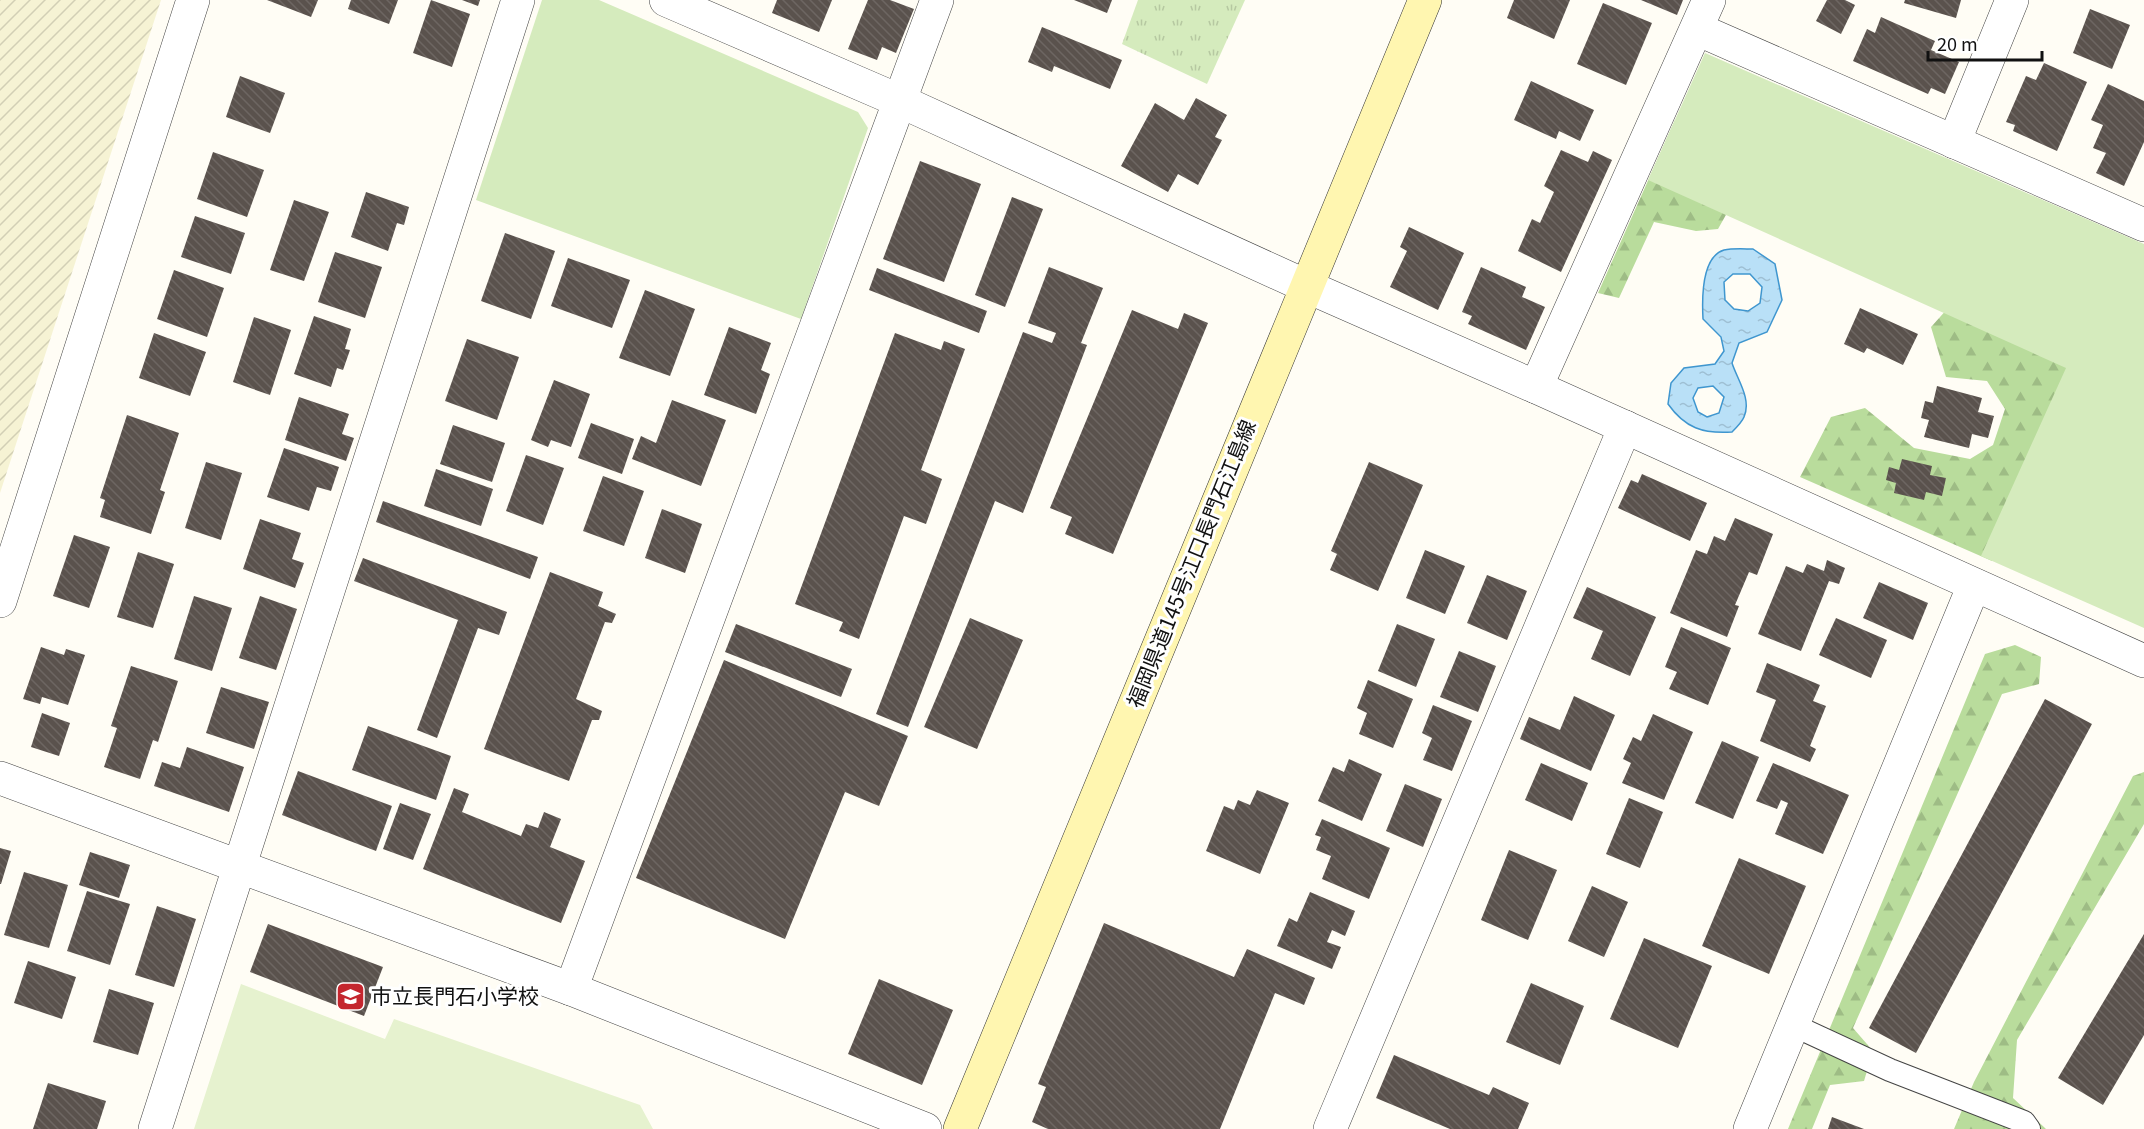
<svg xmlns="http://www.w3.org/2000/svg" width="2144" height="1129" font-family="Georgia,'Noto Sans JP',serif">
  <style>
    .farmland { fill: url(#farmland-furrows) }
    .grass { fill: url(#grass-tufts) }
    .forest { fill: url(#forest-firs) }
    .park { fill: #d5ebbd }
    .pitch { fill: #e6f2cf }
    .water { fill: url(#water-ripples); stroke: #3f96cf; stroke-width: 1.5; fill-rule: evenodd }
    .building { fill: url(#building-back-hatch) }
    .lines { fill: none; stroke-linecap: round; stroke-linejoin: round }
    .service-casing { stroke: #444; stroke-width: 24 }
    .minor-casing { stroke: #444; stroke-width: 34 }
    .tertiary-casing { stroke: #444; stroke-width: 34 }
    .secondary-casing { stroke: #333; stroke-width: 34 }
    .service { stroke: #fff; stroke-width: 22 }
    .minor { stroke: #fff; stroke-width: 33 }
    .tertiary { stroke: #fff; stroke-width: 33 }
    .secondary { stroke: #fff6b0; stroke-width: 33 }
    .labels { text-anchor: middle; stroke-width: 6; stroke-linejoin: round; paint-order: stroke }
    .street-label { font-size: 21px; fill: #111; stroke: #fff }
    .poi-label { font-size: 21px; fill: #111; stroke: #fff; text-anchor: start }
  </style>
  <defs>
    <pattern id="farmland-furrows" width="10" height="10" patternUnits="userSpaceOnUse" patternTransform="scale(1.5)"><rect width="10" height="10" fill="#f6f3d4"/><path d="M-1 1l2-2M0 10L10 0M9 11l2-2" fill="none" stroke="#d2cfb5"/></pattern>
    <pattern id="grass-tufts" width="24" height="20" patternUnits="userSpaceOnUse" patternTransform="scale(1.5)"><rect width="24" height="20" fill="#d5ebbd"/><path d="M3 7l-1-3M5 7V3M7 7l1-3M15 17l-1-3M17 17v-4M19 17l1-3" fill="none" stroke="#b6c8a1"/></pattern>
    <pattern id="forest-firs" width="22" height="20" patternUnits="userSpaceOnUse" patternTransform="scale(1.5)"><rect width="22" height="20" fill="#b9dc9c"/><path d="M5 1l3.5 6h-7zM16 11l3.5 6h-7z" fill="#9ebc85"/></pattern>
    <pattern id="water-ripples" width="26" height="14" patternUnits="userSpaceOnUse" patternTransform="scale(1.5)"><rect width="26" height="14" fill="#b9e0f7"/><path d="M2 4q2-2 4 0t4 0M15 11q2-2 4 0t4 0" fill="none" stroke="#9ebfd3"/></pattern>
    <pattern id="building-back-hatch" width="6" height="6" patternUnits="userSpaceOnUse" patternTransform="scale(1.5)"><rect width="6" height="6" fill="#5a524d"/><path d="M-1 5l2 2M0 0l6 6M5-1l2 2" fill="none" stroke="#6d6662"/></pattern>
  </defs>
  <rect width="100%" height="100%" fill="#fffdf5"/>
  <!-- farmland -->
  <path class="farmland" d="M 0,0 L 161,0 L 0,493 Z"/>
  <!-- grass -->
  <path class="grass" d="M 1138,0 L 1245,0 L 1207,84 L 1122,44 Z"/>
  <!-- forest -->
  <g class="forest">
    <path d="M 1675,120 L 1749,174 L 1718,229 L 1696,231 L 1654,222 L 1619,298 L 1598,293 Z"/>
    <path d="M 1949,307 L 2082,372 L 1992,561 L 1800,477 L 1831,417 L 1865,408 L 1914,448 L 1970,459 L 1993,445 L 2005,409 L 1987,381 L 1946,377 L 1931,327 Z"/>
    <path d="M 2015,645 L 2041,657 L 2039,684 L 2002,694 L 1853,1028 L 1873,1051 L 1864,1081 L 1830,1085 L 1812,1129 L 1788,1129 L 1985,654 Z"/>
    <path d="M 2144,772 L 2144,824 L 2017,1040 L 2013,1098 L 2046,1129 L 1954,1129 L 1974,1082 L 2133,776 Z"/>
  </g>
  <!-- park -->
  <g class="park">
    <path d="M 542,0 L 599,0 L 858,112 L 868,128 L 801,319 L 476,200 Z"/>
    <path d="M 1705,53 L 2144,244 L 2144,628 L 1981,556 L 2066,368 L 1648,180 Z"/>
  </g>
  <!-- pitch -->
  <path class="pitch" d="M 241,984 L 385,1039 L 394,1019 L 640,1105 L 653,1129 L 194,1129 Z"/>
  <!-- water -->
  <path class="water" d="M 1753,249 L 1775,264 L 1782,300 L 1767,332 L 1739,343 L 1732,363 C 1737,379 1752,399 1744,417 C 1742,422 1736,428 1732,432 C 1703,434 1685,428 1668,404 L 1671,383 L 1684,368 L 1715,364 L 1724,351 L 1721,337 L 1703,319 C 1702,300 1701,257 1724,250 C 1733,248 1745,249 1753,249 ZM 1733,274 L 1750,274 L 1762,287 L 1760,303 L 1748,311 L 1734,309 L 1725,300 L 1724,282 ZM 1713,386 L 1724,397 L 1719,413 L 1707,417 L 1698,412 L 1693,398 L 1698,388 Z"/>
  <!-- building -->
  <g class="building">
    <path d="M 267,0 L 318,0 L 311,17 Z"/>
    <path d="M 351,0 L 398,0 L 389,24 L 348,9 Z"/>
    <path d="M 431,0 L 470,14 L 452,67 L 413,53 Z"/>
    <path d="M 462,0 L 480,0 L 478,6 Z"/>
    <path d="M 777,0 L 832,0 L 819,32 L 772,13 Z"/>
    <path d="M 868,0 L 890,0 L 914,9 L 896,53 L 882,47 L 877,60 L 848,49 Z"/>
    <path d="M 1074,0 L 1112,0 L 1107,13 Z"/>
    <path d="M 1514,0 L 1570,0 L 1554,39 L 1507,18 Z"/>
    <path d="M 1641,0 L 1683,0 L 1677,15 Z"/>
    <path d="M 1827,0 L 1845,0 L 1855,5 L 1841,34 L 1816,21 Z"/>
    <path d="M 1905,0 L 1961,0 L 1956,18 L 1904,3 Z"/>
    <path d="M 1603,3 L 1652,23 L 1626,85 L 1577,64 Z"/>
    <path d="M 2090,9 L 2130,25 L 2112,69 L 2073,53 Z"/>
    <path d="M 1881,17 L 1935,41 L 1931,50 L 1959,62 L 1945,94 L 1931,88 L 1928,94 L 1853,61 L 1867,29 L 1875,33 Z"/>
    <path d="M 1042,27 L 1122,60 L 1110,89 L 1054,66 L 1052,72 L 1028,62 Z"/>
    <path d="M 2044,63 L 2087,82 L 2057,151 L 2013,131 L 2015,125 L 2006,122 L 2026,76 L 2036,80 Z"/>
    <path d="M 240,76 L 285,93 L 270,133 L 226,117 Z"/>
    <path d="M 1531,81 L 1594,110 L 1580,141 L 1559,131 L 1556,139 L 1514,120 Z"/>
    <path d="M 2108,84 L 2144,101 L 2144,142 L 2124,186 L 2096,173 L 2106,153 L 2093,148 L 2103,125 L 2091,120 Z"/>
    <path d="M 1196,98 L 1227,115 L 1215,137 L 1222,140 L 1198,185 L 1178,174 L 1168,192 L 1121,166 L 1155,103 L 1184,120 Z"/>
    <path d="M 1561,150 L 1588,162 L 1593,151 L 1612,160 L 1561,272 L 1518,251 L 1532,219 L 1540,223 L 1554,192 L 1544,186 Z"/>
    <path d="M 213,152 L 264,170 L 247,217 L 197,199 Z"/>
    <path d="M 920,161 L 981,184 L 944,282 L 883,259 Z"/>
    <path d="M 366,192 L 409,207 L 404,225 L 397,223 L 388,251 L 351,237 Z"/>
    <path d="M 1012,197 L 1043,209 L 1005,307 L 975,295 Z"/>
    <path d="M 294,200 L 329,212 L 304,281 L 270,270 Z"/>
    <path d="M 195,216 L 245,233 L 231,274 L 181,257 Z"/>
    <path d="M 1409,227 L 1464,253 L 1438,310 L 1390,287 L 1407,251 L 1400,247 Z"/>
    <path d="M 505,233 L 555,251 L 531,319 L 481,301 Z"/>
    <path d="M 335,252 L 382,267 L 365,318 L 318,302 Z"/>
    <path d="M 568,258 L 630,280 L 612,328 L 551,306 Z"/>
    <path d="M 1049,267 L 1103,288 L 1081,343 L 1087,345 L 1023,513 L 995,501 L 908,727 L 876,714 L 1023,332 L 1052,343 L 1056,333 L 1028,323 Z"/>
    <path d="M 1481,267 L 1526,287 L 1522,297 L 1545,307 L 1526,350 L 1468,324 L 1472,316 L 1462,312 Z"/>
    <path d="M 877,268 L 987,311 L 979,333 L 869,290 Z"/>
    <path d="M 174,270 L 224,288 L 207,337 L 157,319 Z"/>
    <path d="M 645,290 L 695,309 L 670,376 L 619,358 Z"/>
    <path d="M 1860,308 L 1918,334 L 1903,365 L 1867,348 L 1864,353 L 1844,344 Z"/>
    <path d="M 1132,310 L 1178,329 L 1184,313 L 1208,323 L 1113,554 L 1065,534 L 1072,517 L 1050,508 Z"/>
    <path d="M 314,316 L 351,329 L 345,349 L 350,350 L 343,370 L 337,368 L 331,387 L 294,374 Z"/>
    <path d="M 254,317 L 291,330 L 270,395 L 233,382 Z"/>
    <path d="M 729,327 L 771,343 L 761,370 L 770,374 L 756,414 L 704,395 Z"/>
    <path d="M 154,333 L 206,352 L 190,396 L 139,378 Z"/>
    <path d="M 895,333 L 941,350 L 944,341 L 965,349 L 921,470 L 942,479 L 926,524 L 904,516 L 859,639 L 839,631 L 843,622 L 795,604 Z"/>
    <path d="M 467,339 L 519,357 L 497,420 L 445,401 Z"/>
    <path d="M 554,380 L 590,394 L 571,447 L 551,440 L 548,447 L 531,440 Z"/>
    <path d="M 1937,386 L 1982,398 L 1978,412 L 1994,416 L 1988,438 L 1972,434 L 1969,448 L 1924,437 L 1929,420 L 1921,418 L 1925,401 L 1933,403 Z"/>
    <path d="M 299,397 L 349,414 L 342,434 L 354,438 L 346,461 L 285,440 Z"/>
    <path d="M 672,400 L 726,420 L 701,486 L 632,459 L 641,436 L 656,443 Z"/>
    <path d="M 127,415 L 179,433 L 160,490 L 165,492 L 151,534 L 100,517 L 105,500 L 100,498 Z"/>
    <path d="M 591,423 L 634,439 L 622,474 L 578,458 Z"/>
    <path d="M 453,425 L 505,443 L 492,482 L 440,464 Z"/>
    <path d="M 284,448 L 339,467 L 331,491 L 317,487 L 309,511 L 267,497 Z"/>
    <path d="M 526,455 L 564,468 L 543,525 L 506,511 Z"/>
    <path d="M 1902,459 L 1932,466 L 1930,475 L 1946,478 L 1942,496 L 1926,492 L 1924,500 L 1894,493 L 1896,483 L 1886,480 L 1889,467 L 1899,470 Z"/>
    <path d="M 206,462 L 242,473 L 221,540 L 185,528 Z"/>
    <path d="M 1369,462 L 1423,485 L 1378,591 L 1330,570 L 1337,554 L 1331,551 Z"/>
    <path d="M 436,469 L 493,489 L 481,526 L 424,506 Z"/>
    <path d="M 1642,474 L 1707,503 L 1690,541 L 1618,508 L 1631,480 L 1638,483 Z"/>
    <path d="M 603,476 L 644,491 L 624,546 L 583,531 Z"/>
    <path d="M 383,501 L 538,557 L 530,579 L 376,522 Z"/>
    <path d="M 662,509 L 702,524 L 685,573 L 645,558 Z"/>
    <path d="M 1735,518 L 1773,534 L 1757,575 L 1749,572 L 1735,605 L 1739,606 L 1727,637 L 1670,613 L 1696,550 L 1707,554 L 1714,536 L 1725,541 Z"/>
    <path d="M 260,519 L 301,533 L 292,559 L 304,563 L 295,588 L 243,569 Z"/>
    <path d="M 74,535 L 110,547 L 89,608 L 53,596 Z"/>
    <path d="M 1425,550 L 1465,566 L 1445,614 L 1406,598 Z"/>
    <path d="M 138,552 L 174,564 L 153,628 L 117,617 Z"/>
    <path d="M 363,558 L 507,612 L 499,635 L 478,628 L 437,738 L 417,730 L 458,620 L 354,581 Z"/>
    <path d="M 1827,560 L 1845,568 L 1839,584 L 1829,581 L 1801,651 L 1758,634 L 1786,566 L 1803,573 L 1807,564 L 1824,571 Z"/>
    <path d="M 550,572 L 603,592 L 598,606 L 616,614 L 612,623 L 605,622 L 576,699 L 602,711 L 599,720 L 592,720 L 569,781 L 484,749 Z"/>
    <path d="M 1487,575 L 1527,591 L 1507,640 L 1467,623 Z"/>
    <path d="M 1879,582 L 1928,603 L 1913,640 L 1863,618 Z"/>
    <path d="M 1587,587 L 1656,617 L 1630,676 L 1591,659 L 1603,631 L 1573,618 Z"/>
    <path d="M 194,596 L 232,608 L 212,671 L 174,659 Z"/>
    <path d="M 260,596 L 297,609 L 276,670 L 239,658 Z"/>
    <path d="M 970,618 L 1023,640 L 977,749 L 924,727 Z"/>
    <path d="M 1836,618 L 1887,640 L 1871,678 L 1819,655 Z"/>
    <path d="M 736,624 L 852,669 L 841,697 L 725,652 Z"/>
    <path d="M 1397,624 L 1435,639 L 1416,687 L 1378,671 Z"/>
    <path d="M 1681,627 L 1731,648 L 1708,705 L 1669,689 L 1677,672 L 1665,667 Z"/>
    <path d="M 41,647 L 64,655 L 66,649 L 85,655 L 68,705 L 42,697 L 40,704 L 23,699 Z"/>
    <path d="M 1459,651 L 1496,666 L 1478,712 L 1440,697 Z"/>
    <path d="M 724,660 L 908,736 L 879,806 L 845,792 L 785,939 L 636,878 Z"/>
    <path d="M 1767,663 L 1820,685 L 1813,701 L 1826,706 L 1810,746 L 1816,749 L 1810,762 L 1760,741 L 1776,700 L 1756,692 Z"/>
    <path d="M 131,666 L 178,681 L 158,742 L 153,740 L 140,779 L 104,767 L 117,728 L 111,726 Z"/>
    <path d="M 1368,680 L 1413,699 L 1393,748 L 1359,734 L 1367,713 L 1357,708 Z"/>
    <path d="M 221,687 L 269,702 L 254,749 L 206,733 Z"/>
    <path d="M 1574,696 L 1615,715 L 1591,771 L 1520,739 L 1529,717 L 1560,730 Z"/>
    <path d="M 2045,699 L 2092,724 L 1916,1053 L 1869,1028 Z"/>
    <path d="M 1433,705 L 1472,721 L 1452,771 L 1423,760 L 1432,738 L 1422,733 Z"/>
    <path d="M 42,713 L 70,723 L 59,756 L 31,747 Z"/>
    <path d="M 1653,714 L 1693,732 L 1664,800 L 1622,783 L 1631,763 L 1623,759 L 1633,737 L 1641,741 Z"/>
    <path d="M 368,726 L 451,756 L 436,800 L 352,770 Z"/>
    <path d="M 1722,741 L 1759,757 L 1733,819 L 1695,803 Z"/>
    <path d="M 187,747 L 244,767 L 229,812 L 154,786 L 162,762 L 180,768 Z"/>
    <path d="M 1349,759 L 1382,774 L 1362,821 L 1318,801 L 1333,767 L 1344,772 Z"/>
    <path d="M 1541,763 L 1588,783 L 1572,821 L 1525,800 Z"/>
    <path d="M 1773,763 L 1849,795 L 1823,854 L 1775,834 L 1788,803 L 1781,800 L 1777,809 L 1756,801 Z"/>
    <path d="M 298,771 L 392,806 L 376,851 L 282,815 Z"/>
    <path d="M 1405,784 L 1442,799 L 1423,847 L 1386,831 Z"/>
    <path d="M 454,788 L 469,794 L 462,812 L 521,836 L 526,824 L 538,828 L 544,812 L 561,819 L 550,847 L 585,861 L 561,923 L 423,869 Z"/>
    <path d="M 1257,790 L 1289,803 L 1260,874 L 1206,851 L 1224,806 L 1234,810 L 1238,800 L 1250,805 Z"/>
    <path d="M 1629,798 L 1663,812 L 1640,868 L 1606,854 Z"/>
    <path d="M 400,803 L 431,814 L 413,860 L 383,849 Z"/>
    <path d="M 1322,819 L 1390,848 L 1369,899 L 1322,879 L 1331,856 L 1316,850 L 1321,837 L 1315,835 Z"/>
    <path d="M 0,848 L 11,851 L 1,884 L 0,884 Z"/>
    <path d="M 1509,850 L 1557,870 L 1528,940 L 1481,920 Z"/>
    <path d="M 90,852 L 130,865 L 119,898 L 79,885 Z"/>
    <path d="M 1739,858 L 1806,886 L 1769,974 L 1702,946 Z"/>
    <path d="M 24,872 L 68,885 L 49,948 L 4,935 Z"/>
    <path d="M 1592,886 L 1628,902 L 1604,957 L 1568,941 Z"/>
    <path d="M 87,891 L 130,904 L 110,965 L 67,951 Z"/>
    <path d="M 1310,892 L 1355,911 L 1345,936 L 1332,930 L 1327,942 L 1341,947 L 1332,969 L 1277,946 L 1289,918 L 1297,922 Z"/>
    <path d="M 157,906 L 196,919 L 174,987 L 135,975 Z"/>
    <path d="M 1104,923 L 1234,977 L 1247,949 L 1315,978 L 1304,1005 L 1275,993 L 1220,1129 L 1048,1129 L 1032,1122 L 1046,1087 L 1038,1084 Z"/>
    <path d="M 268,924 L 383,967 L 364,1016 L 250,972 Z"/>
    <path d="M 2144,934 L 2144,1035 L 2103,1105 L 2058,1078 Z"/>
    <path d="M 1644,938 L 1712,966 L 1678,1048 L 1610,1019 Z"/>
    <path d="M 28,961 L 76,977 L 62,1019 L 14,1003 Z"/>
    <path d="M 879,979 L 953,1010 L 922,1085 L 848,1054 Z"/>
    <path d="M 1531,983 L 1584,1006 L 1560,1065 L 1506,1042 Z"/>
    <path d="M 109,989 L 154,1003 L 138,1055 L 93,1042 Z"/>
    <path d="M 1394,1055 L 1489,1095 L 1493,1087 L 1529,1103 L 1518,1129 L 1450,1129 L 1376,1098 Z"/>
    <path d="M 48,1083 L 106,1101 L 97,1129 L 33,1129 Z"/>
    <path d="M 1832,1117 L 1864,1129 L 1828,1129 Z"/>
  </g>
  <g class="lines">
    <defs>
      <path id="service" d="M 1793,1025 L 1890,1070 L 2024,1122 L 2029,1129"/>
      <g id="minor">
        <path d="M 1697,29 L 2144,225"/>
        <path d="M 1954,142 L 2012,0"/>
        <path d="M 1306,286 L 1536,387 L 2144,661"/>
        <path d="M 1536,387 L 1709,0"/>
        <path d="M 0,601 L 193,0"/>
        <path d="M 571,989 L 937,0"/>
        <path d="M 155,1129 C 278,753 397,376 518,0"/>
        <path d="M 1330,1129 L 1625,427"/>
      </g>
      <g id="tertiary">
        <path d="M 666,0 L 900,101 L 1306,286"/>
        <path d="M 0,778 L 571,989 L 925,1129"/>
        <path d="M 1750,1129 L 1974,585"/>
      </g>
      <path id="secondary" d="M 960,1129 L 1425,0"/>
    </defs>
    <!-- service casing -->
    <use href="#service" class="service-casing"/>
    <!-- minor casing -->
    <use href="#minor" class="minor-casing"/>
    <!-- tertiary casing -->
    <use href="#tertiary" class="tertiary-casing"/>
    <!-- secondary casing -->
    <use href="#secondary" class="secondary-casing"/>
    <!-- service -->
    <use href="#service" class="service"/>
    <!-- minor -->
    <use href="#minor" class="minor"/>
    <!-- tertiary -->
    <use href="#tertiary" class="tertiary"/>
    <!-- secondary -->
    <use href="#secondary" class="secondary"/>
  </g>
  <!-- icons -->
  <defs>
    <symbol id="school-square" viewBox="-11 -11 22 22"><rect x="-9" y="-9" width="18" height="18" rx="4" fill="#c4262e" stroke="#fff"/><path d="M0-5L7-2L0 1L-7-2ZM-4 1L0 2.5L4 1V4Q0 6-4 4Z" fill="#fff"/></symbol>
  </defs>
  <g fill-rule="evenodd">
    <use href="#school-square" x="334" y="980" width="33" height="33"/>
  </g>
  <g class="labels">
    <!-- street labels -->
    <g class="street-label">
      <text transform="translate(1192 564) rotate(-68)" y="7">福岡県道145号江口長門石江島線</text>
    </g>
    <!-- poi labels -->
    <g class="poi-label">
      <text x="371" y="1004">市立長門石小学校</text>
    </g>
  </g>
  <!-- scale -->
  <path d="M1928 51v9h114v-9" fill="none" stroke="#111111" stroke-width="3"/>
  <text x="1937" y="51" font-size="18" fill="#111111" stroke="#ffffff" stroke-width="4.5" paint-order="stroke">20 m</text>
</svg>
